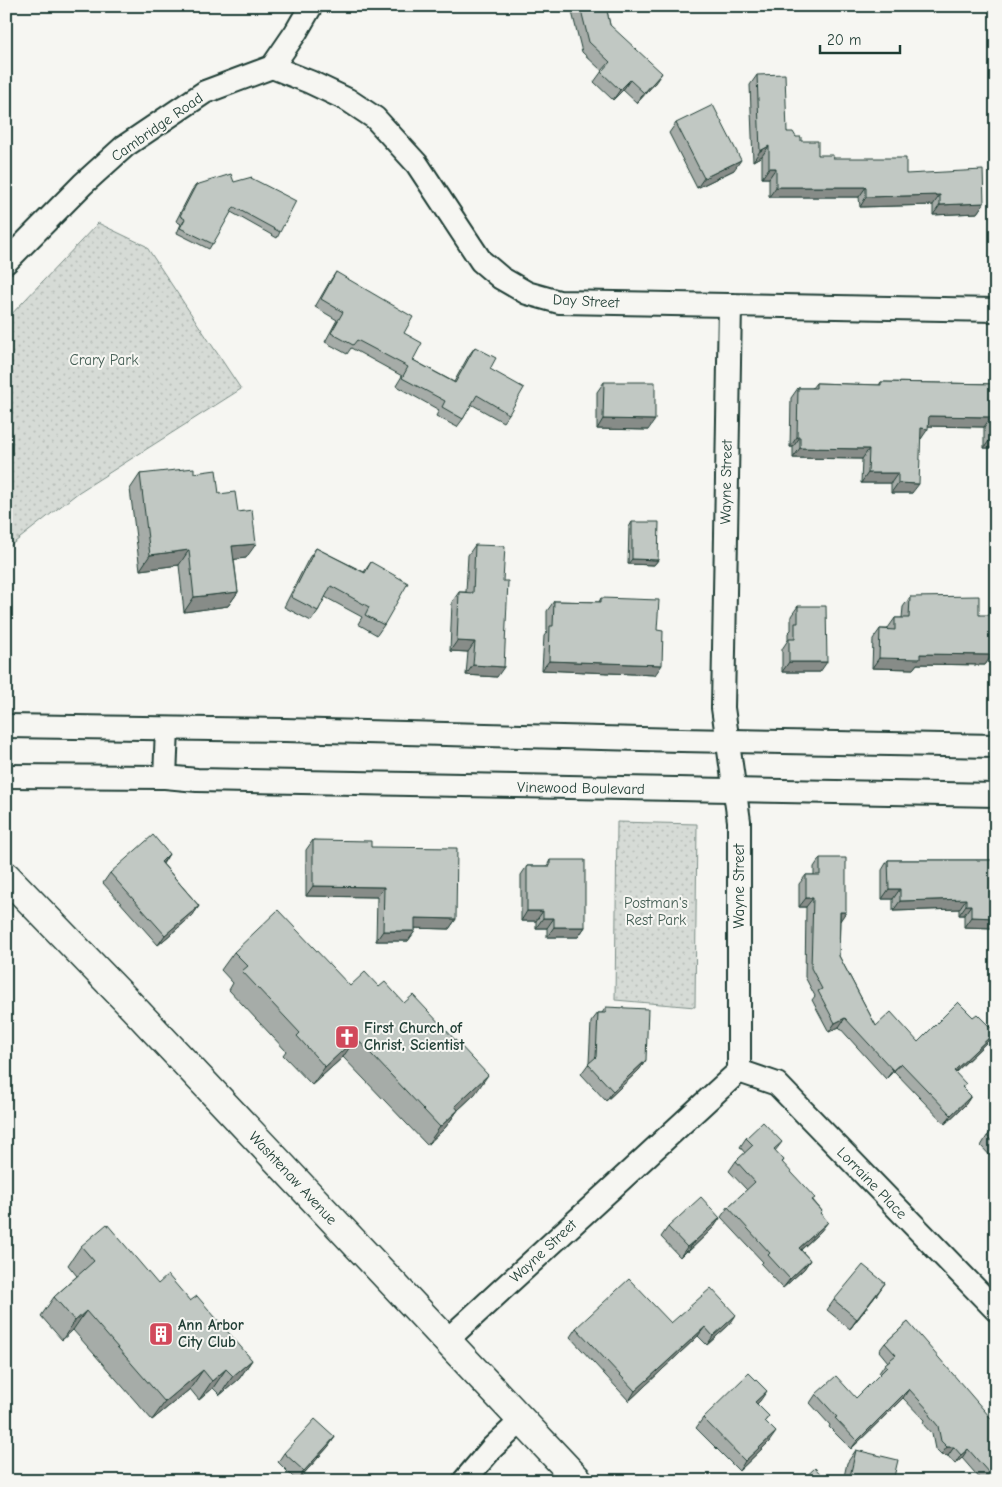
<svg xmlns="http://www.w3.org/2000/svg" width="1002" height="1487" font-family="'Comic Neue',sans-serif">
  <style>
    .grass { fill: url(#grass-dots); stroke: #7a8c85 }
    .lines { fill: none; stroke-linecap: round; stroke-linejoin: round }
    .minor-casing { stroke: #1f3d34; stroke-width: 26 }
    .primary-casing { stroke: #1f3d34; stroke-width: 31 }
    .minor { stroke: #f6f6f2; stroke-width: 22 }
    .primary { stroke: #f6f6f2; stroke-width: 28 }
    .wall { fill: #a6aca8; stroke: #1f3d34 }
    .shaded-wall { fill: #878c88; stroke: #1f3d34 }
    .building { fill: #c1c8c3; stroke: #1f3d34 }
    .labels { text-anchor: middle; stroke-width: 4; stroke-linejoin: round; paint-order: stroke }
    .street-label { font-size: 15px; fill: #1f3d34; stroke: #f6f6f2 }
    .park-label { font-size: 15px; fill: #445d54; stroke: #f6f6f2 }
    .poi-label { font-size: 15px; font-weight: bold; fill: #1f3d34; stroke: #f6f6f2; text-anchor: start }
  </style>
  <defs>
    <pattern id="grass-dots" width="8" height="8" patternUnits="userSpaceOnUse" patternTransform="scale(1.25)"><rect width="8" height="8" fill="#d6dbd6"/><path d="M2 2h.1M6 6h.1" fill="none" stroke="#b7bdb8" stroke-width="1.8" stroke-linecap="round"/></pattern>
  </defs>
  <rect width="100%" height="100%" fill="#f6f6f2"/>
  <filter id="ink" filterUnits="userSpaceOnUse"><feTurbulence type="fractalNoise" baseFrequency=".02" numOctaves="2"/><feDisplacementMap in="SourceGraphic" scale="10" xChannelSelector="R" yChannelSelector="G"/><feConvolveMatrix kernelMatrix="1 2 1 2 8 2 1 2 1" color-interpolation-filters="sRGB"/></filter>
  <g filter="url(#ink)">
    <!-- grass -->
    <g class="grass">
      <path d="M 98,223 L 146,246 L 241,389 L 79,492 L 6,549 L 6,320 Z"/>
      <path d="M 617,822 L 697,824 L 695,1007 L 615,1000 Z"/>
    </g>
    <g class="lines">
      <defs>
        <g id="minor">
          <path d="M 272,67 L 310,82 L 348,100 L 375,118 L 417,164 L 481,261 L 501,278 L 527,293 L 559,302 L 996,310"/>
          <path d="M 6,262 L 83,184 L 125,146 L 205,92 L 272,67 L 296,32 L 311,6"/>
          <path d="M 6,726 L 284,730 L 681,740 L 996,746"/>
          <path d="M 6,776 L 165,777 L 197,780 L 996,795"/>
          <path d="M 165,777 L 167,729"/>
          <path d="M 739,1071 L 777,1084 L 996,1310"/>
          <path d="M 446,1341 L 739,1071 L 739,821 L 723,708 L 730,305"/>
          <path d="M 464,1481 L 492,1448 L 522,1420"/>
        </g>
        <path id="primary" d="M 6,876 L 126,1000 L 579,1481"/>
      </defs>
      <!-- minor casing -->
      <use href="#minor" class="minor-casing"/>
      <!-- primary casing -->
      <use href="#primary" class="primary-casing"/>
      <!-- minor -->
      <use href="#minor" class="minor"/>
      <!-- primary -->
      <use href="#primary" class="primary"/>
    </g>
    <!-- wall -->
    <g class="wall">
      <path d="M 573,6 L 606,6 L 610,25 L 655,83 L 637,103 L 623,90 L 613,100 L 594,82 L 602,71 L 582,52 L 571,8 Z"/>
      <path d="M 757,75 L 787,132 L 796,137 L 818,155 L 833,158 L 906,174 L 984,203 L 977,213 L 933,215 L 933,205 L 860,207 L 859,197 L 769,197 L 769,178 L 762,178 L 762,156 L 753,161 L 750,85 Z"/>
      <path d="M 676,123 L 734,170 L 697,188 L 669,133 Z"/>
      <path d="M 234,182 L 280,232 L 277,238 L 231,212 L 209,249 L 177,233 L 181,224 L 176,221 L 192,190 L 196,185 Z"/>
      <path d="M 336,272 L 404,333 L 413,360 L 454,382 L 469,355 L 475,347 L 490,369 L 509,414 L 503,422 L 471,404 L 463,419 L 457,427 L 436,416 L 439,410 L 396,386 L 402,376 L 351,348 L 347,354 L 325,342 L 337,320 L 315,307 L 330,281 Z"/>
      <path d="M 604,382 L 648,430 L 597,429 L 597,392 Z"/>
      <path d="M 881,382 L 996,384 L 996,448 L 984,448 L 984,427 L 928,426 L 921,439 L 920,438 L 912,493 L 891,493 L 891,483 L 861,483 L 862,459 L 793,458 L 793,447 L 790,447 L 791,398 L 798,388 L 812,388 L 816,383 L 879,385 Z"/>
      <path d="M 194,473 L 238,512 L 246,558 L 234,559 L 238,592 L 228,606 L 184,612 L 179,565 L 140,570 L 130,489 L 140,474 Z"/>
      <path d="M 632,522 L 658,560 L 654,565 L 628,564 L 629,527 Z"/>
      <path d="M 475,545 L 497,677 L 466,675 L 468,652 L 450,651 L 452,602 L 459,592 L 466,592 L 468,555 Z"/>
      <path d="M 316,548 L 364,572 L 371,562 L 384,625 L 377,635 L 358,624 L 362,617 L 325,597 L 318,611 L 311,621 L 284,607 L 309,558 Z"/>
      <path d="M 910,597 L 979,615 L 992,655 L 985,665 L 917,664 L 913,669 L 872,668 L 873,639 L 880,629 L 888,629 L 888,628 L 895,618 L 902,618 L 903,607 Z"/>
      <path d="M 601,598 L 655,675 L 542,670 L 544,636 L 547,632 L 547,611 L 554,601 L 599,602 Z"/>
      <path d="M 798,606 L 820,672 L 782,672 L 782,649 L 788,640 L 788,633 L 791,630 L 791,616 Z"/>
      <path d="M 313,840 L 371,847 L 456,919 L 449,929 L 415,928 L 415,931 L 408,941 L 376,941 L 377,897 L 306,896 L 306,850 Z"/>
      <path d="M 169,854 L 163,864 L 199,906 L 192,916 L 158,945 L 103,883 L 110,873 Z"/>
      <path d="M 820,858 L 846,912 L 840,920 L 839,956 L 876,1026 L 918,1042 L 973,1017 L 995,1032 L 988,1041 L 955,1073 L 963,1088 L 971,1096 L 965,1105 L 945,1124 L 894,1071 L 886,1079 L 839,1027 L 829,1032 L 812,1000 L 815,996 L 805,977 L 806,907 L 799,907 L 799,884 L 806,875 L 814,875 L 814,867 Z"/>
      <path d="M 550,860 L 585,927 L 578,937 L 547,937 L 547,928 L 536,928 L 536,921 L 521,921 L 521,875 L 527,866 L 547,866 Z"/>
      <path d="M 888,860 L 996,860 L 996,923 L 993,928 L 964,927 L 964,915 L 959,915 L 959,909 L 893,911 L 893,899 L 882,899 L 882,870 Z"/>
      <path d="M 234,952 L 350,986 L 475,1094 L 458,1110 L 445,1128 L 427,1145 L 343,1057 L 312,1085 L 283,1055 L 286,1051 L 229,990 L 233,983 L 221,970 Z"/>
      <path d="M 606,1007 L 646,1060 L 639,1070 L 606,1101 L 581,1074 L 589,1063 L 591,1022 L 598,1013 L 602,1013 Z"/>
      <path d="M 996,1128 L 996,1162 L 981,1146 L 987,1136 Z"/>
      <path d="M 746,1138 L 782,1142 L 775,1151 L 784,1160 L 782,1163 L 822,1211 L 820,1214 L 821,1231 L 801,1250 L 810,1260 L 804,1269 L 783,1288 L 761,1264 L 763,1262 L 721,1217 L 728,1207 L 747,1190 L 729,1171 L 736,1161 L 745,1153 L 740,1147 Z"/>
      <path d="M 720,1218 L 714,1227 L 688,1252 L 687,1250 L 680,1257 L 661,1237 L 668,1227 Z"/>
      <path d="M 81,1246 L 158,1284 L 190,1301 L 252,1360 L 239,1379 L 220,1395 L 213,1388 L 199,1400 L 190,1389 L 152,1420 L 73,1330 L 62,1340 L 41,1316 L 54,1297 L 77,1276 L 68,1265 Z"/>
      <path d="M 878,1293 L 850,1329 L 827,1310 L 834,1300 Z"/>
      <path d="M 908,1322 L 996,1481 L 982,1481 L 962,1458 L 955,1464 L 948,1456 L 941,1455 L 935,1449 L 932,1434 L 923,1424 L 924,1420 L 903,1398 L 851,1449 L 829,1427 L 830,1425 L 810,1403 L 816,1394 L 856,1398 L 880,1374 L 879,1373 L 885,1364 L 888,1362 L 879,1351 L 885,1343 Z"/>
      <path d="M 671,1323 L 730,1324 L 707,1345 L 698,1336 L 629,1401 L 570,1337 L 576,1328 Z"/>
      <path d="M 760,1401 L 757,1404 L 769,1416 L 765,1421 L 769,1442 L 739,1471 L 696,1428 L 703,1418 Z"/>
      <path d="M 335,1437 L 328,1447 L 297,1481 L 278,1462 L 284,1453 Z"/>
      <path d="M 856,1450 L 893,1481 L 843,1481 L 847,1463 Z"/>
    </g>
    <!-- shaded-wall -->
    <g class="shaded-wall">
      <path d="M 662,73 L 655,83 L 637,103 L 644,93 Z"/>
      <path d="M 630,80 L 623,90 L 613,100 L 620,90 Z"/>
      <path d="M 769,146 L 762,156 L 753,161 L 760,151 Z"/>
      <path d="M 741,160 L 734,170 L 697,188 L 704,178 Z"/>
      <path d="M 769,168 L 776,168 L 769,178 L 762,178 Z"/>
      <path d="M 776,187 L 866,187 L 859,197 L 769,197 Z"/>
      <path d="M 940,195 L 933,205 L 860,207 L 866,197 Z"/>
      <path d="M 984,203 L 977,213 L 933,215 L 940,205 Z"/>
      <path d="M 929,416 L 991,417 L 984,427 L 922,426 Z"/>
      <path d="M 603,419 L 655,420 L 648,430 L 597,429 Z"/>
      <path d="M 921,428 L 928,429 L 921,439 L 914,438 Z"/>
      <path d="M 797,437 L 800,437 L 793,447 L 790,447 Z"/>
      <path d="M 991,438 L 996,438 L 996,448 L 984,448 Z"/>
      <path d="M 800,448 L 869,449 L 862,459 L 793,458 Z"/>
      <path d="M 868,473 L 898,473 L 891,483 L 861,483 Z"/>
      <path d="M 898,483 L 919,484 L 912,493 L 891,493 Z"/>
      <path d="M 256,544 L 246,558 L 222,561 L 232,546 Z"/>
      <path d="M 189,550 L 179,565 L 140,570 L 150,555 Z"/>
      <path d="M 632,559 L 658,560 L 654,565 L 628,564 Z"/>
      <path d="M 238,592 L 228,606 L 184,612 L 194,597 Z"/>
      <path d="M 457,641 L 475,642 L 468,652 L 450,651 Z"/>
      <path d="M 920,654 L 992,655 L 985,665 L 917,664 L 913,669 L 872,668 L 879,658 Z"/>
      <path d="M 549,661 L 662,665 L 655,675 L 542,670 Z"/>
      <path d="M 789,662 L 827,662 L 820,672 L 782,672 Z"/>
      <path d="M 473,665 L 504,667 L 497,677 L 466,675 Z"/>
      <path d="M 169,854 L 162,864 L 161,862 Z"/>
      <path d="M 313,886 L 384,887 L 377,897 L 306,896 Z"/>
      <path d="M 889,889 L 900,889 L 893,899 L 882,899 Z"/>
      <path d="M 806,898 L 813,898 L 806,907 L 799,907 Z"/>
      <path d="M 966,899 L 959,909 L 893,911 L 900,901 Z"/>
      <path d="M 966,905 L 971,905 L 964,915 L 959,915 Z"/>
      <path d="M 199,906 L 192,916 L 158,945 L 165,935 Z"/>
      <path d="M 527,911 L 543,911 L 536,921 L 521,921 Z"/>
      <path d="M 840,912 L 846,912 L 840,921 Z"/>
      <path d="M 971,917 L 996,918 L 996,923 L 993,928 L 964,927 Z"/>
      <path d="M 415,918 L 456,919 L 449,929 L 408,928 Z"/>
      <path d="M 543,918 L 554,918 L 547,928 L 536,928 Z"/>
      <path d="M 554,927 L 585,927 L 578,937 L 547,937 Z"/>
      <path d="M 383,931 L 415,931 L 408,941 L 376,941 Z"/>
      <path d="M 845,1018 L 839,1027 L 829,1032 L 835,1023 Z"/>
      <path d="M 995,1032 L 988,1041 L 947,1080 L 954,1071 Z"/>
      <path d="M 356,1038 L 343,1057 L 312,1085 L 325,1067 Z"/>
      <path d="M 646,1060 L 639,1070 L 606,1101 L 613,1091 Z"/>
      <path d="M 901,1063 L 894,1071 L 886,1079 L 893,1070 Z"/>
      <path d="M 488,1075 L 475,1094 L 442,1125 L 455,1106 Z"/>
      <path d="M 971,1096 L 965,1105 L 945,1124 L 951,1115 Z"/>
      <path d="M 458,1110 L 445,1128 L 427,1145 L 440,1127 Z"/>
      <path d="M 720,1218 L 714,1227 L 688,1252 L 694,1242 Z"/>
      <path d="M 828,1222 L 821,1231 L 793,1257 L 799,1248 Z"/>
      <path d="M 694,1241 L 687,1250 L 680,1257 L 687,1247 Z"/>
      <path d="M 810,1260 L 804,1269 L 783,1288 L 790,1279 Z"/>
      <path d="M 885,1283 L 878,1293 L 850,1329 L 857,1319 Z"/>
      <path d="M 86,1311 L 73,1330 L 62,1340 L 75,1321 Z"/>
      <path d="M 736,1315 L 730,1324 L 707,1345 L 713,1336 Z"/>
      <path d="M 705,1327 L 698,1336 L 629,1401 L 635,1391 Z"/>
      <path d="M 252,1360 L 239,1379 L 220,1395 L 233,1376 Z"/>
      <path d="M 226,1369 L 213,1388 L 199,1400 L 212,1381 Z"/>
      <path d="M 203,1370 L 190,1389 L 152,1420 L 165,1402 Z"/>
      <path d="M 909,1389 L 903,1398 L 851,1449 L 857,1441 Z"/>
      <path d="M 767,1391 L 760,1401 L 748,1412 L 755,1402 Z"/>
      <path d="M 776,1432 L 769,1442 L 739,1471 L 745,1461 Z"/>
      <path d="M 335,1437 L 328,1447 L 297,1481 L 304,1471 Z"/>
      <path d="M 947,1447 L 954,1447 L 948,1456 L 941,1455 Z"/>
      <path d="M 968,1449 L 962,1458 L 955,1464 L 961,1455 Z"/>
    </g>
    <!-- building -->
    <g class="building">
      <path d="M 580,6 L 606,6 L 610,25 L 662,73 L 644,93 L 630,80 L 620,90 L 601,72 L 610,62 L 589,42 Z"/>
      <path d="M 785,74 L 787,132 L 793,132 L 796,137 L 801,137 L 801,141 L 818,141 L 818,155 L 833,155 L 833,158 L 906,158 L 906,174 L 983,170 L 984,203 L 940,205 L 940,195 L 866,197 L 866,187 L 776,187 L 776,168 L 769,168 L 769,146 L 760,151 L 757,75 Z"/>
      <path d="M 713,105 L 741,160 L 704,178 L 676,123 Z"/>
      <path d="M 231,174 L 234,182 L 252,177 L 251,178 L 296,201 L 280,232 L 234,207 L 213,244 L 180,228 L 185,219 L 180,216 L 196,185 Z"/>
      <path d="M 336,272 L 413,317 L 404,333 L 422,343 L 413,360 L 455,383 L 475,347 L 496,358 L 490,369 L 524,388 L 509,414 L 477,395 L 463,419 L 442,407 L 445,401 L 402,378 L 408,367 L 357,340 L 353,345 L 331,333 L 343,312 L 321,299 Z"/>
      <path d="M 604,382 L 655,382 L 655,420 L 603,419 Z"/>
      <path d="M 881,382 L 996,384 L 996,438 L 991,438 L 991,417 L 929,416 L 928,429 L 921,428 L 919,484 L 898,483 L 898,473 L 868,473 L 869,449 L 800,448 L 800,437 L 797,437 L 798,388 L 816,388 L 816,383 L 881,385 Z"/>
      <path d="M 194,468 L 194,473 L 216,470 L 219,494 L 235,492 L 238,512 L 252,510 L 256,544 L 232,546 L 238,592 L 194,597 L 189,550 L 150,555 L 140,474 Z"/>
      <path d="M 632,522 L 659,522 L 658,560 L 632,559 Z"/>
      <path d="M 475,545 L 505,546 L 503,581 L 508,581 L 504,667 L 473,665 L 475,642 L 457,641 L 459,592 L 473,593 Z"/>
      <path d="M 316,548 L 365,573 L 371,562 L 408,583 L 384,625 L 365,615 L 369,607 L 331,586 L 318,611 L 291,597 Z"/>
      <path d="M 979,596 L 979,615 L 992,615 L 992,655 L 920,654 L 920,659 L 879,658 L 880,629 L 895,630 L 895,618 L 909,618 L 910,597 Z"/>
      <path d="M 601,598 L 659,600 L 657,630 L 663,631 L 662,665 L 549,661 L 550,626 L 553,626 L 554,601 L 601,602 Z"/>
      <path d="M 798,606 L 826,606 L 827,662 L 789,662 L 789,639 L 795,639 L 795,623 L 798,623 Z"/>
      <path d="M 153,835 L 169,854 L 161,862 L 199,906 L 165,935 L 110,873 Z"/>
      <path d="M 313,840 L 371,841 L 371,847 L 457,848 L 456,919 L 415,918 L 415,931 L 383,931 L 384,887 L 313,886 Z"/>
      <path d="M 820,858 L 846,858 L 846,912 L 840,912 L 839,956 L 876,1026 L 891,1012 L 918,1042 L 958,1002 L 973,1017 L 977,1014 L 995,1032 L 954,1071 L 966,1084 L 962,1087 L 971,1096 L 951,1115 L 901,1063 L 893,1070 L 845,1018 L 835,1023 L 818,991 L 822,989 L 811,968 L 813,898 L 806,898 L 806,875 L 820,875 Z"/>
      <path d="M 550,860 L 585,860 L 585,927 L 554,927 L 554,918 L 543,918 L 543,911 L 527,911 L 527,866 L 550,866 Z"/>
      <path d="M 888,860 L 996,860 L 996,918 L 971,917 L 971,905 L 966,905 L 966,899 L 900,901 L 900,889 L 889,889 Z"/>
      <path d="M 278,910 L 350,986 L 365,972 L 379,987 L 385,982 L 404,1003 L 413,995 L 488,1075 L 455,1106 L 458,1110 L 440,1127 L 356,1038 L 325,1067 L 297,1036 L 300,1033 L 242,971 L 248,966 L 234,952 Z"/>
      <path d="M 606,1007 L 648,1009 L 646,1060 L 613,1091 L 588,1064 L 596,1057 L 598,1013 L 606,1013 Z"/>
      <path d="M 763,1122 L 782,1142 L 774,1149 L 784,1160 L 782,1162 L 815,1198 L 812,1200 L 822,1211 L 820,1213 L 828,1222 L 799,1248 L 810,1260 L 790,1279 L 768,1255 L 770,1253 L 728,1207 L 755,1182 L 736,1161 L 753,1145 L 746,1138 Z"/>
      <path d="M 996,1128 L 996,1145 L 987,1136 Z"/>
      <path d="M 701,1197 L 720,1218 L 694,1242 L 694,1241 L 687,1247 L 668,1227 Z"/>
      <path d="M 107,1224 L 158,1284 L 168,1275 L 190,1301 L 197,1296 L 252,1360 L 233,1376 L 226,1369 L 212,1381 L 203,1370 L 165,1402 L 86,1311 L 75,1321 L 54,1297 L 94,1261 L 81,1246 Z"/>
      <path d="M 863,1265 L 885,1283 L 857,1319 L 834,1300 Z"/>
      <path d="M 629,1279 L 671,1323 L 711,1288 L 736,1315 L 713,1336 L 705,1327 L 635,1391 L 576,1328 Z"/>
      <path d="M 908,1322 L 996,1424 L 996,1481 L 968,1449 L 961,1455 L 954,1447 L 947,1447 L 941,1441 L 938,1426 L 929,1415 L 930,1412 L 909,1389 L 857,1441 L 835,1418 L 837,1417 L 816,1394 L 836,1376 L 856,1398 L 887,1367 L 885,1364 L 896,1355 L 885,1343 Z"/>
      <path d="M 749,1373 L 767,1391 L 755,1402 L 769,1416 L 765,1421 L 776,1432 L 745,1461 L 703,1418 Z"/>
      <path d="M 315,1419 L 335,1437 L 304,1471 L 284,1453 Z"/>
      <path d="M 856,1450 L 898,1460 L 893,1481 L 849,1481 Z"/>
      <path d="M 815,1468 L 827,1481 L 801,1481 Z"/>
    </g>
  </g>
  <!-- icons -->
  <defs>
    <symbol id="church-square" viewBox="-11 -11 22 22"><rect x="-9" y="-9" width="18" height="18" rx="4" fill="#d1495b" stroke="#f6f6f2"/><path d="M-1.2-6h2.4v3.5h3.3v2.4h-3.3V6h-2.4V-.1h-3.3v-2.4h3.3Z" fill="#fff"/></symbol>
    <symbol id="building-square" viewBox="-11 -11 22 22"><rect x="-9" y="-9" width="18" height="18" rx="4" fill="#d1495b" stroke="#f6f6f2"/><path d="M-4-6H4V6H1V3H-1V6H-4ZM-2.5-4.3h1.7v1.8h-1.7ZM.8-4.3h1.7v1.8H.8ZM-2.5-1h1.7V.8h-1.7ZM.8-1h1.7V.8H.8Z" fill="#fff"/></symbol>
  </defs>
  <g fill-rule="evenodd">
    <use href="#church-square" x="333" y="1023" width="28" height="28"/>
    <use href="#building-square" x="147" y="1320" width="28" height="28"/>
  </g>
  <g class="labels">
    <!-- street labels -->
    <g class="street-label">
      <text transform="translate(157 127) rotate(-35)" y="5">Cambridge Road</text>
      <text transform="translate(586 301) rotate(3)" y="5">Day Street</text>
      <text transform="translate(726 482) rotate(-89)" y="5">Wayne Street</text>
      <text transform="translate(581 788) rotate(1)" y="5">Vinewood Boulevard</text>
      <text transform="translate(739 886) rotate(-90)" y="5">Wayne Street</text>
      <text transform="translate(293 1178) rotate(47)" y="5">Washtenaw Avenue</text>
      <text transform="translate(872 1183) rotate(46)" y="5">Lorraine Place</text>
      <text transform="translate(543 1251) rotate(-43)" y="5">Wayne Street</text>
    </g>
    <!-- park labels -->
    <g class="park-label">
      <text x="104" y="365">Crary Park</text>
      <text x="656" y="908">Postman's<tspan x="656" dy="17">Rest Park</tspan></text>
    </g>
    <!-- poi labels -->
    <g class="poi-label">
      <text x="364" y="1033">First Church of<tspan x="364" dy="17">Christ, Scientist</tspan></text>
      <text x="178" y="1330">Ann Arbor<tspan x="178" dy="17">City Club</tspan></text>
    </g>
  </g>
  <!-- margin -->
  <rect width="1002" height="1487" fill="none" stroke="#f6f6f2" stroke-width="25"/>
  <rect x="12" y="12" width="977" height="1462" fill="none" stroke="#1f3d34" stroke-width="2" filter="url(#ink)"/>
  <!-- scale -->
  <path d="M820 45v8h80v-8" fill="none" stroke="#1f3d34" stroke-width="2.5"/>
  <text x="827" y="45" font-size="15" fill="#1f3d34" stroke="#f6f6f2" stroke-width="4" paint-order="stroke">20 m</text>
</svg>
